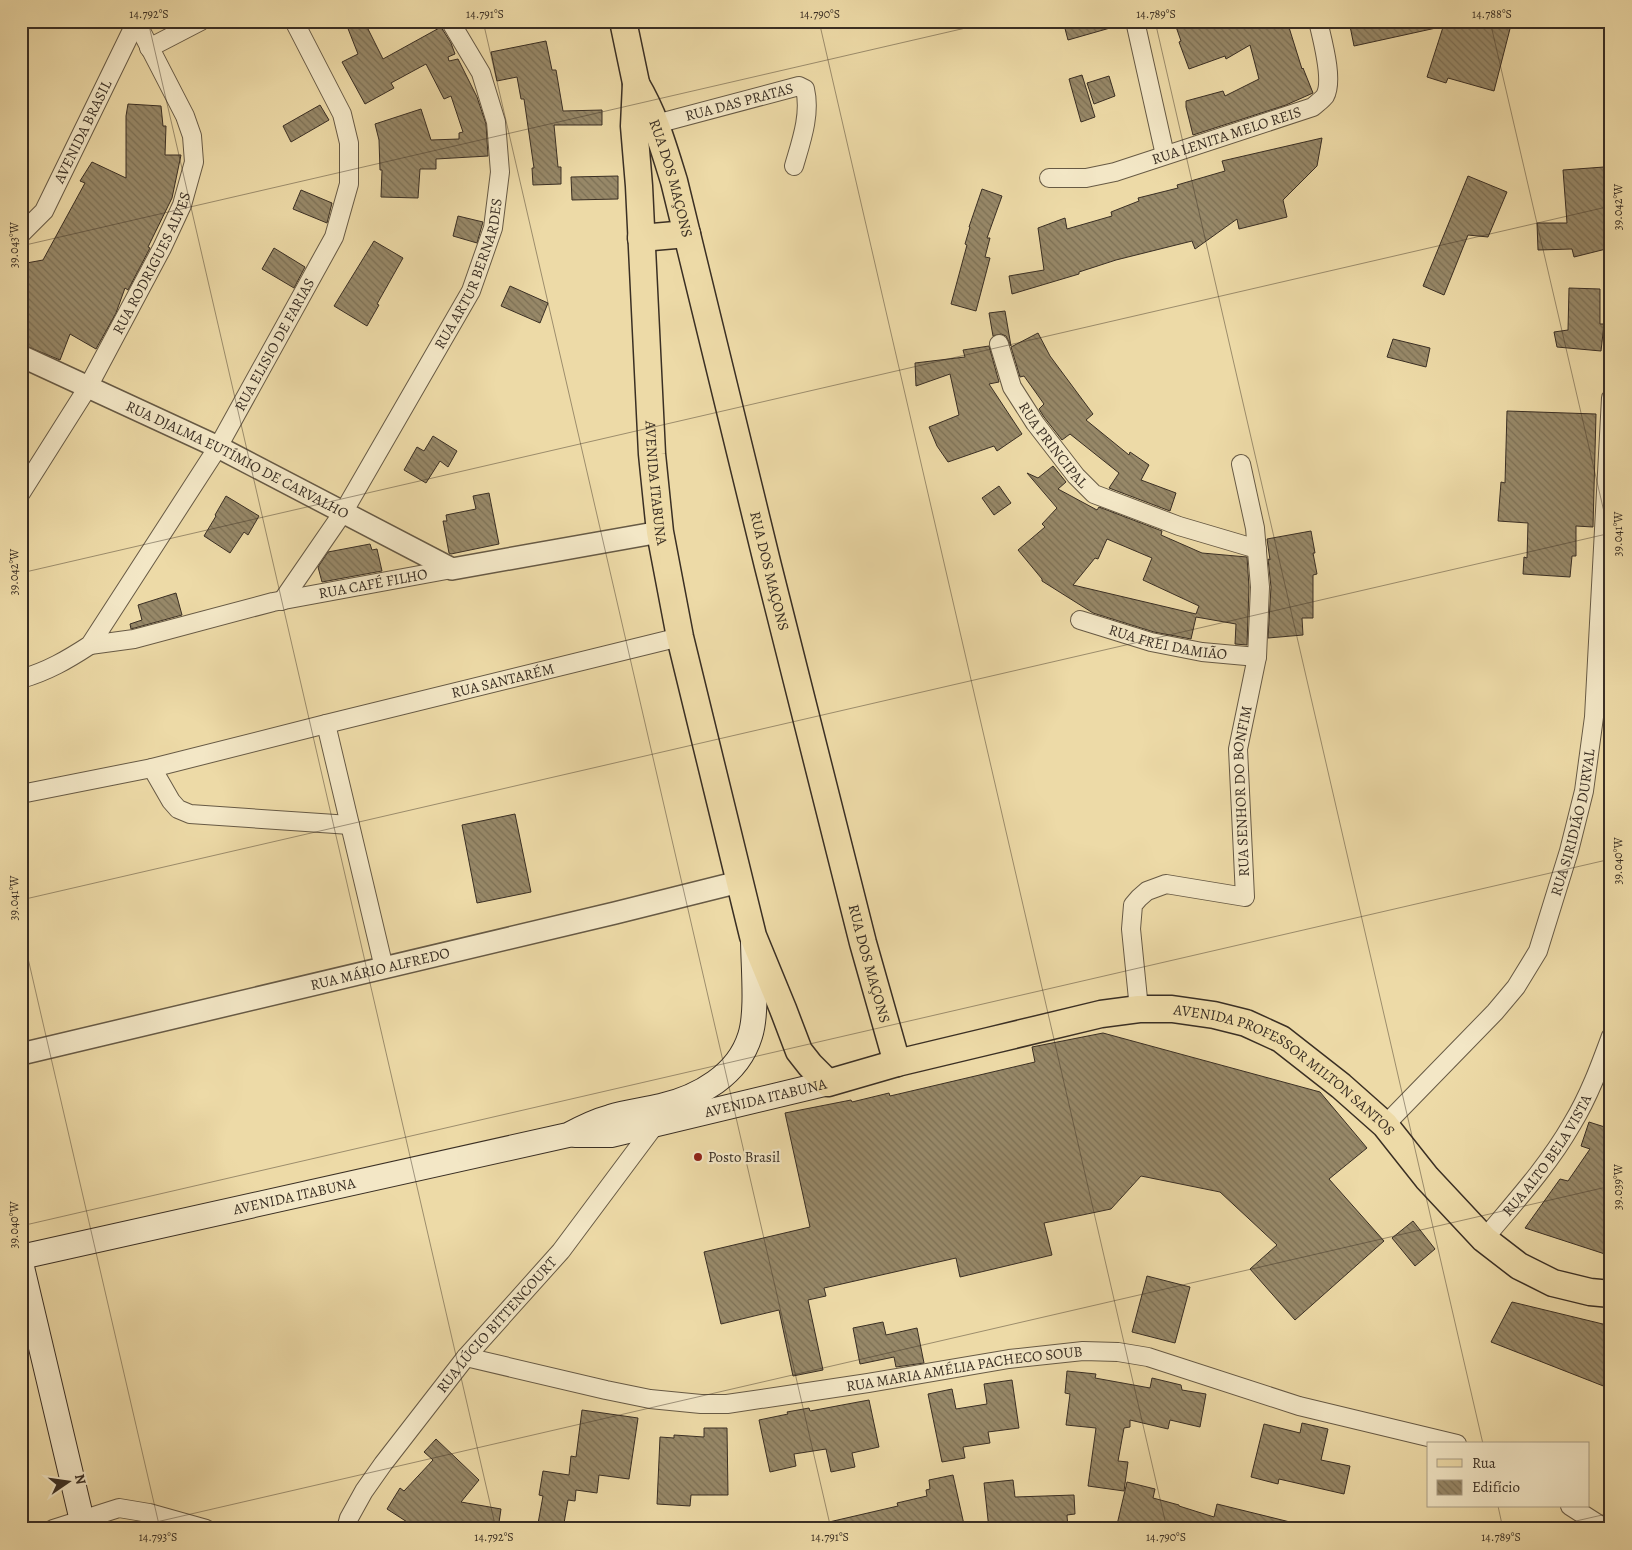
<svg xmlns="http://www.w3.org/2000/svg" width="1632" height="1550" font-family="Alegreya,serif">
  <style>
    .building { fill: url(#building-back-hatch); stroke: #3a2f24; fill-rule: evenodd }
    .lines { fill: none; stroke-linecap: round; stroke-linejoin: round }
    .minor-casing { stroke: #675a45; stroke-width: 20 }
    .tertiary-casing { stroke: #675a45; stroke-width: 24 }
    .secondary-casing { stroke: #3a2f24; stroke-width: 26 }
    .primary-casing { stroke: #3a2f24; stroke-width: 29 }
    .minor { stroke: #f3e7c6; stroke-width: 18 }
    .tertiary { stroke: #f3e7c6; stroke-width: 21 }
    .secondary { stroke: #f3e7c6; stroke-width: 24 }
    .primary { stroke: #eddaa7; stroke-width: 26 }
    .ticks { fill: none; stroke: #3a2f24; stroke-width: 1; stroke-opacity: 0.45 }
    .poi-dot { fill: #8f2418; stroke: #f3e7c6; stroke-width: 2 }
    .labels { text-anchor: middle; stroke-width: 4.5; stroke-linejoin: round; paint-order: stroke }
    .street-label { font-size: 15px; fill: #3a2f24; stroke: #f3e7c6 }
    .poi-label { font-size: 15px; fill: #3a2f24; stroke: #f3e7c6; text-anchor: start }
    .neatline { fill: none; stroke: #3a2f24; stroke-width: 2 }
    .ticks-label { font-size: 12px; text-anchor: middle; fill: #3a2f24 }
  </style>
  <defs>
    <pattern id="building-back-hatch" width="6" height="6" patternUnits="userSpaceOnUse" patternTransform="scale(1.25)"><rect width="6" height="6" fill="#978868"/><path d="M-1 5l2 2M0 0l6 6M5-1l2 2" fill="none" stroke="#7c7055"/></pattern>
  </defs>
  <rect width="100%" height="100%" fill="#eddaa7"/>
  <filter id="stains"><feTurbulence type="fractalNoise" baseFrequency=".004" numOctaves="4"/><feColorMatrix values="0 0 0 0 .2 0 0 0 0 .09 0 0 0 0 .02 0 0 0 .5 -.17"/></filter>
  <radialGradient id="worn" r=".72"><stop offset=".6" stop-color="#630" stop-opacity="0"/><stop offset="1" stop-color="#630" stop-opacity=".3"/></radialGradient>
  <!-- building -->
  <g class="building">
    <path d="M 345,21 L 364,21 L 383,59 L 441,27 L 451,43 L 455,54 L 448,57 L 449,61 L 458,59 L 477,97 L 486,124 L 488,156 L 436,159 L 436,169 L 420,169 L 418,198 L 381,197 L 382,170 L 380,170 L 379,140 L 375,124 L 421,109 L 431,140 L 459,139 L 459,133 L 463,132 L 451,96 L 444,99 L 426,64 L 391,83 L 394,88 L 365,104 L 342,62 L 358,54 Z"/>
    <path d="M 1063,21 L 1117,21 L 1117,26 L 1068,40 Z"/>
    <path d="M 1174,21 L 1210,21 L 1212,28 L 1226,21 L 1287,21 L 1302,69 L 1303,68 L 1313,93 L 1286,105 L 1193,135 L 1186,107 L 1186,101 L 1223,91 L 1225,96 L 1259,79 L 1250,45 L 1226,59 L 1225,56 L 1189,69 L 1179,42 L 1181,41 Z"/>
    <path d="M 1349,21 L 1435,21 L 1436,28 L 1354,46 Z"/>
    <path d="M 1445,21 L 1512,21 L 1494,91 L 1448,78 L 1446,83 L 1427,77 Z"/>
    <path d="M 546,41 L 552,70 L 556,70 L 563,111 L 602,110 L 602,125 L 554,125 L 558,167 L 561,167 L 561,184 L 533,185 L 532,168 L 534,168 L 524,99 L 521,99 L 517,77 L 497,81 L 491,52 Z"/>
    <path d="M 1082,75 L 1095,117 L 1081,122 L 1069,79 Z"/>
    <path d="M 1109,76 L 1115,96 L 1094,104 L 1087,83 Z"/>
    <path d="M 128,104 L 161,106 L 163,126 L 166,126 L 165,155 L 181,155 L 172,198 L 148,247 L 150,248 L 128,290 L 125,288 L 116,313 L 96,349 L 70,334 L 60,360 L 21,344 L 21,264 L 43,260 L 85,183 L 80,181 L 92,162 L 126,178 L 126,116 Z"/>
    <path d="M 320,105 L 329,120 L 291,142 L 283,126 Z"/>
    <path d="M 1322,138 L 1317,166 L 1283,200 L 1287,217 L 1239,229 L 1237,219 L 1195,249 L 1192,241 L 1116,260 L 1079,272 L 1079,274 L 1012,294 L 1009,276 L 1044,270 L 1038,228 L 1065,218 L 1067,229 L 1112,216 L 1111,212 L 1139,201 L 1138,198 L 1178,188 L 1177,185 L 1225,171 L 1222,161 Z"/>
    <path d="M 1604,167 L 1609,228 L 1606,249 L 1574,257 L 1572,249 L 1538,250 L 1537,223 L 1567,223 L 1563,170 Z"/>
    <path d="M 618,176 L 618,199 L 572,200 L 571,177 Z"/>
    <path d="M 1468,176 L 1507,192 L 1488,237 L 1468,235 L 1444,295 L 1423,286 Z"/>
    <path d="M 982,189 L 1002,196 L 987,238 L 990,238 L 985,257 L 990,258 L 976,311 L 951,304 L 967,245 L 965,244 L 970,227 L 969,227 Z"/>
    <path d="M 301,190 L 332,203 L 327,223 L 293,209 Z"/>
    <path d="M 458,216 L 483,222 L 477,243 L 453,236 Z"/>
    <path d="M 374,241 L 403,258 L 377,304 L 379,305 L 367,326 L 334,306 Z"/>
    <path d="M 274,248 L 305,267 L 294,288 L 262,269 Z"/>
    <path d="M 510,286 L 548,303 L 540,323 L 501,306 Z"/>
    <path d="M 1569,288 L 1600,289 L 1600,324 L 1604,324 L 1601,351 L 1557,347 L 1554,332 L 1568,330 Z"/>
    <path d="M 1005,311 L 1011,346 L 1006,336 L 1001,334 L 993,336 L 989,313 Z"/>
    <path d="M 1038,333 L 1050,356 L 1093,414 L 1086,420 L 1129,455 L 1130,452 L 1149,465 L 1141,480 L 1176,493 L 1170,511 L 1109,488 L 1119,473 L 1070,434 L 1062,440 L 1044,417 L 1039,409 L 1044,404 L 1024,376 L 1020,377 L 1011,347 Z"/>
    <path d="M 1393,339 L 1430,348 L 1426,367 L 1387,357 Z"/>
    <path d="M 989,346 L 999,382 L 989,384 L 1022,434 L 997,451 L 994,446 L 948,462 L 937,446 L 929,427 L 959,415 L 950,374 L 916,386 L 915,363 L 965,357 L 963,350 Z"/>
    <path d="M 1507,411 L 1596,414 L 1593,527 L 1576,526 L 1576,556 L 1572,556 L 1570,577 L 1523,574 L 1524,557 L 1527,558 L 1528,523 L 1498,521 L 1501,482 L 1505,483 Z"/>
    <path d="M 433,436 L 457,451 L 448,467 L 440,461 L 426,483 L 404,470 L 417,447 L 424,451 Z"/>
    <path d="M 1053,466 L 1066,482 L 1058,489 L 1097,510 L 1099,507 L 1162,531 L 1161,535 L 1202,553 L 1247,557 L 1249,587 L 1247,645 L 1235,644 L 1236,624 L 1196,617 L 1191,639 L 1154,632 L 1093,613 L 1042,581 L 1042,579 L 1018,550 L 1045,527 L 1042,524 L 1057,508 L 1027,473 L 1038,478 ZM 1107,539 L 1152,558 L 1143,580 L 1199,606 L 1196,614 L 1073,585 L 1095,558 L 1098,559 Z"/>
    <path d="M 999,486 L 1011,503 L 994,515 L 982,498 Z"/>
    <path d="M 489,493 L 499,544 L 451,554 L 449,553 L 443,521 L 447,521 L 446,515 L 476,509 L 473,496 Z"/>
    <path d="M 226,496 L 259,516 L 248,535 L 244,532 L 230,553 L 204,536 L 216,516 L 215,515 Z"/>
    <path d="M 1311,531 L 1315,553 L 1313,553 L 1317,574 L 1313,575 L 1313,618 L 1302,618 L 1303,635 L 1268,638 L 1271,587 L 1268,559 L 1270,560 L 1267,539 Z"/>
    <path d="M 370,544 L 372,550 L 377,549 L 382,571 L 322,582 L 318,567 L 328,552 Z"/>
    <path d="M 176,593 L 182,615 L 131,629 L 130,624 L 142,620 L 138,605 Z"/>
    <path d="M 515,814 L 531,892 L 477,903 L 462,825 Z"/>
    <path d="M 1103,1033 L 1320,1092 L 1367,1148 L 1329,1179 L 1384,1241 L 1295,1320 L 1250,1269 L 1277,1245 L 1220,1192 L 1141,1176 L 1111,1209 L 1044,1223 L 1052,1255 L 960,1277 L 956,1258 L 824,1288 L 826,1296 L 808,1300 L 823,1370 L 793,1376 L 779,1310 L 721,1324 L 704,1252 L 810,1227 L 785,1113 L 851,1100 L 852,1102 L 889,1093 L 890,1096 L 1035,1062 L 1032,1047 Z"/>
    <path d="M 1589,1122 L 1611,1129 L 1611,1256 L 1525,1228 L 1560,1179 L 1568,1181 L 1590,1149 L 1581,1146 Z"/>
    <path d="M 1413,1221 L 1435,1249 L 1415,1266 L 1392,1238 Z"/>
    <path d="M 1147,1276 L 1190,1287 L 1175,1343 L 1132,1332 Z"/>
    <path d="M 1512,1302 L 1611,1326 L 1611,1389 L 1491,1342 Z"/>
    <path d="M 883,1322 L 886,1335 L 917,1328 L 924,1363 L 896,1367 L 894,1357 L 860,1364 L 853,1328 Z"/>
    <path d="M 1067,1371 L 1096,1374 L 1095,1378 L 1150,1388 L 1152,1378 L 1181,1385 L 1182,1390 L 1206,1394 L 1200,1427 L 1170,1420 L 1168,1429 L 1130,1420 L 1130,1427 L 1124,1428 L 1118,1461 L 1128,1462 L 1124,1491 L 1088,1486 L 1096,1428 L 1066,1425 L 1070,1394 L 1065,1393 Z"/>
    <path d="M 1012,1380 L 1019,1428 L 988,1432 L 990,1443 L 963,1447 L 965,1458 L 942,1462 L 928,1394 L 952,1389 L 956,1409 L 987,1404 L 984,1384 Z"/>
    <path d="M 869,1400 L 879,1447 L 852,1453 L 855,1467 L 831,1472 L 826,1449 L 794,1454 L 796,1466 L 770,1472 L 759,1420 L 788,1414 L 787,1412 L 809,1408 L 810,1411 Z"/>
    <path d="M 582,1410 L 638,1418 L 629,1479 L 599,1475 L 597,1493 L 576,1490 L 575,1501 L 568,1500 L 563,1529 L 537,1529 L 543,1496 L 539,1495 L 543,1471 L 569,1475 L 571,1456 L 576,1457 Z"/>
    <path d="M 1302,1423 L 1328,1429 L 1321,1460 L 1350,1466 L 1344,1494 L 1279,1479 L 1278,1484 L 1251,1477 L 1264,1424 L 1300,1433 Z"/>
    <path d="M 704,1428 L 727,1428 L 728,1495 L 691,1495 L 690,1506 L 657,1504 L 660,1437 L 674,1438 L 674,1435 L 704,1437 Z"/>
    <path d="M 436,1439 L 479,1480 L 461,1502 L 501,1509 L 498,1529 L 418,1529 L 387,1509 L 400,1488 L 404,1491 L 433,1460 L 424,1452 Z"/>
    <path d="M 953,1475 L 965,1529 L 830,1529 L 829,1522 L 898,1506 L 897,1503 L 927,1496 L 926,1490 L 930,1489 L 929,1480 Z"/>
    <path d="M 1013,1480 L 1015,1497 L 1074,1495 L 1075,1514 L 1067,1515 L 1068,1529 L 989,1529 L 984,1483 Z"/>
    <path d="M 1127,1482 L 1155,1489 L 1153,1498 L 1179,1505 L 1179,1506 L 1214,1517 L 1217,1504 L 1294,1523 L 1293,1529 L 1116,1529 Z"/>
  </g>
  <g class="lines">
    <defs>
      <g id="minor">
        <path d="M 1135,21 L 1165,155"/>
        <path d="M 149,48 L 201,21"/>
        <path id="s1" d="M 656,124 L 799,86 L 805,89 C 811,114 801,142 794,166"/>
        <path id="s2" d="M 1049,178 L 1086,178 L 1115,172 L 1313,107 C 1316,104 1322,100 1325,96 C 1334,80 1322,39 1318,21"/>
        <path id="s3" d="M 21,234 L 44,211 L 136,22"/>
        <path id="s4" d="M 999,344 L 1012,387 L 1035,423 L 1076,476 L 1094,494 L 1179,526 L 1257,549"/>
        <path id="s5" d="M 21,493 L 88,387 L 162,248 L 182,205 L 194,162 L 192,136 L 185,116 L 136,21"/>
        <path id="s6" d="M 282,601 L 344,511 L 471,291 L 493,228 L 500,172 L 496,122 L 481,73 L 450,21"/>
        <path id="s7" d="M 1080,620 L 1151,642 L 1202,652 L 1257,657"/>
        <path id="s8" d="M 90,645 L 134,639 L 273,602 L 452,569"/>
        <path id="s9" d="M 21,679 C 48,671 67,660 90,645 L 218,447 L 334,237 L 349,184 L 349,143 L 342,114 L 294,21"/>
        <path d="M 326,724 L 384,968"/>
        <path d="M 152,768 L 171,801 L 178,809 L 190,814 L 350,825"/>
        <path id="s10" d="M 21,794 L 152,768 L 326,724 L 680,637"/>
        <path id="s11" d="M 1139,1009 L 1131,929 L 1133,905 L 1139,898 L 1147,891 L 1166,884 L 1245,897 L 1238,749 L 1257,657 L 1260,587 L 1255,528 L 1241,464"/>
        <path id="s12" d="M 1385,1125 L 1495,1012 L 1516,987 L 1538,951 L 1569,851 L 1584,791 L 1594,717 L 1611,398"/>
        <path id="s13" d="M 1484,1239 C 1515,1202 1548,1166 1572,1124 C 1589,1096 1600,1066 1611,1036"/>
        <path id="s14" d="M 466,1357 L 606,1390 L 650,1399 L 701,1404 L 727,1404 L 868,1383 L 1009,1359 L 1083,1351 L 1118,1352 L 1148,1357 L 1299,1406 L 1457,1444"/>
        <path d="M 1570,1506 L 1606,1529"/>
        <path d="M 53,1529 L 119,1508 L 149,1513 L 206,1529"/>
        <path id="s15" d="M 346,1529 L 349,1518 L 364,1491 L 383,1464 L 466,1357 L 561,1251 L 655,1125"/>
      </g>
      <g id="tertiary">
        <path id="s16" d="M 21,356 L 218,447 L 452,569 L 660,532"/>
        <path id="s17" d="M 21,1054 L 615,913 L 739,882"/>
      </g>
      <g id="secondary">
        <path id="s18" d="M 575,1135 L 611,1135 L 828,1083"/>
        <path id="s19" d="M 21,1257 L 568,1135 C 581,1128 595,1121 610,1117 C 626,1112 644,1110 661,1106 C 699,1097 738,1075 750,1036 C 758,1012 753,965 753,938"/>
        <path d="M 21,1263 L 84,1529"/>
      </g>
      <g id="primary">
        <path id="s20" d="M 623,21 L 636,83 L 634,126 L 639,186 L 652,454 L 660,532 L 680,637 L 753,936 L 783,1009 L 799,1051 L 810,1065 L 828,1083 L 897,1063 L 989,1041 L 1101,1014 L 1139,1009 L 1172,1009 L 1214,1015 L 1246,1023 L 1281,1039 L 1341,1086 L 1385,1125 L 1427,1178 L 1484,1239 L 1519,1266 L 1553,1283 L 1590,1292 L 1611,1294"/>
        <path id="s21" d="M 636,84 C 655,116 663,146 674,181 L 768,566 L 863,943 L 897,1063"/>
        <path d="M 641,238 L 687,234"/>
      </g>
    </defs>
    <!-- minor casing -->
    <use href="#minor" class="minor-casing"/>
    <!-- tertiary casing -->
    <use href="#tertiary" class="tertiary-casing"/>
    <!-- secondary casing -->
    <use href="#secondary" class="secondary-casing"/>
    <!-- primary casing -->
    <use href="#primary" class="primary-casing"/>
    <!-- minor -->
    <use href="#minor" class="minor"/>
    <!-- tertiary -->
    <use href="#tertiary" class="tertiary"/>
    <!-- secondary -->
    <use href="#secondary" class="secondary"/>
    <!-- primary -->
    <use href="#primary" class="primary"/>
  </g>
  <!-- ticks -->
  <path class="ticks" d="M 148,21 L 496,1529M 483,21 L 831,1529M 819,21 L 1167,1529M 1155,21 L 1483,1444M 1490,21 L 1611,542M 21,246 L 996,21M 21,573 L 1611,206M 21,900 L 1611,533M 21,928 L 160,1529M 21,1226 L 1611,859M 1498,1506 L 1503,1529M 126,1529 L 1611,1186M 1541,1529 L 1611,1513"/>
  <!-- markers -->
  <circle class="poi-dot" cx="698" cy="1157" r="5"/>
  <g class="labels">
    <!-- street labels -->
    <g class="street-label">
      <text dy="5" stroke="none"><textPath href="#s1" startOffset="86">RUA DAS PRATAS</textPath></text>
      <text dy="5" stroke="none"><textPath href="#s3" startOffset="121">AVENIDA BRASIL</textPath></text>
      <text dy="5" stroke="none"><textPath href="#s2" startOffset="184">RUA LENITA MELO REIS</textPath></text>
      <text dy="5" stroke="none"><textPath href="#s21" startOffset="101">RUA DOS MAÇONS</textPath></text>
      <text dy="5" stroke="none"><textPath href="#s5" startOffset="265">RUA RODRIGUES ALVES</textPath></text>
      <text dy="5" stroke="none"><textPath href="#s6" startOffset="379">RUA ARTUR BERNARDES</textPath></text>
      <text dy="5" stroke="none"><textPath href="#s9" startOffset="430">RUA ELISIO DE FARIAS</textPath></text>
      <text dy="5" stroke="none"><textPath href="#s4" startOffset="116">RUA PRINCIPAL</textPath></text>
      <text dy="5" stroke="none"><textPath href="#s16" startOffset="240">RUA DJALMA EUTÍMIO DE CARVALHO</textPath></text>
      <text dy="5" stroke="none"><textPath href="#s20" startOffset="464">AVENIDA ITABUNA</textPath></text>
      <text dy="5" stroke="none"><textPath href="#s21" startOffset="506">RUA DOS MAÇONS</textPath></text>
      <text dy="5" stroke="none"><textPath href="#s8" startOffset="290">RUA CAFÉ FILHO</textPath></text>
      <text dy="5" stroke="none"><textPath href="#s7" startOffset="91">RUA FREI DAMIÃO</textPath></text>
      <text dy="5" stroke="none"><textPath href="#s10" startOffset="495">RUA SANTARÉM</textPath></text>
      <text dy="5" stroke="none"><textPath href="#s11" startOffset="331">RUA SENHOR DO BONFIM</textPath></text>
      <text dy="5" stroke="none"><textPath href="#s12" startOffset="366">RUA SIRIDIÃO DURVAL</textPath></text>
      <text dy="5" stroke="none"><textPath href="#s21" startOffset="911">RUA DOS MAÇONS</textPath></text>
      <text dy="5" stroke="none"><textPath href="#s17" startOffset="369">RUA MÁRIO ALFREDO</textPath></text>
      <text dy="5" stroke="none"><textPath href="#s20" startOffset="1579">AVENIDA PROFESSOR MILTON SANTOS</textPath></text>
      <text dy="5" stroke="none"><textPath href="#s18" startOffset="195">AVENIDA ITABUNA</textPath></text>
      <text dy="5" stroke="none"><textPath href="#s13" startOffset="105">RUA ALTO BELA VISTA</textPath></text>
      <text dy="5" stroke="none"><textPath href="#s19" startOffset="280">AVENIDA ITABUNA</textPath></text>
      <text dy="5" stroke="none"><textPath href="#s15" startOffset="255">RUA LÚCIO BITTENCOURT</textPath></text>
      <text dy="5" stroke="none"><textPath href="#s14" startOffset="506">RUA MARIA AMÉLIA PACHECO SOUB</textPath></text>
    </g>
    <!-- poi labels -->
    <g class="poi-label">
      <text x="708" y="1162">Posto Brasil</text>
    </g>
  </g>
  <!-- margin -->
  <rect width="1632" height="1550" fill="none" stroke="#eddaa7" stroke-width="55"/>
  <!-- legend -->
  <rect x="1427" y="1442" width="162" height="65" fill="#f3e7c6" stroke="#a99d85"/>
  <rect x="1437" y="1459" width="25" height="8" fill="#eddaa7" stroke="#a99d85"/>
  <text x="1472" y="1468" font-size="15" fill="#3a2f24">Rua</text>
  <rect x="1437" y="1480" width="25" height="15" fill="url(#building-back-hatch)" stroke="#a99d85"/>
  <text x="1472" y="1492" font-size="15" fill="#3a2f24">Edifício</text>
  <!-- north arrow -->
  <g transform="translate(68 1482) rotate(77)" stroke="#f3e7c6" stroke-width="4" paint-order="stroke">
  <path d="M0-4L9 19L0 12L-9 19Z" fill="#3a2f24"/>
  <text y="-8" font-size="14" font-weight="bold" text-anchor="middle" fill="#3a2f24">N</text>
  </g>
  <rect x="28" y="28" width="1576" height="1494" class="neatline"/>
  <g class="ticks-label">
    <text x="149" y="18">14.792°S</text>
    <text x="485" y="18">14.791°S</text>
    <text x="820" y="18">14.790°S</text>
    <text x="1156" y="18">14.789°S</text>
    <text x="1492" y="18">14.788°S</text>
    <text transform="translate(1618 207) rotate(-90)" y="4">39.042°W</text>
    <text transform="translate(14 245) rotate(-90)" y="4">39.043°W</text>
    <text transform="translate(1618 534) rotate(-90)" y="4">39.041°W</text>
    <text transform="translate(14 572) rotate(-90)" y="4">39.042°W</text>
    <text transform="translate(1618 861) rotate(-90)" y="4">39.040°W</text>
    <text transform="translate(14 898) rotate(-90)" y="4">39.041°W</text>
    <text transform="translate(1618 1187) rotate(-90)" y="4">39.039°W</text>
    <text transform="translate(14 1225) rotate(-90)" y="4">39.040°W</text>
    <text x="158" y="1541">14.793°S</text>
    <text x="494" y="1541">14.792°S</text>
    <text x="830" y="1541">14.791°S</text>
    <text x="1166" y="1541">14.790°S</text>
    <text x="1501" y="1541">14.789°S</text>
  </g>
  <rect width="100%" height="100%" filter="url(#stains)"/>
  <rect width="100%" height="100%" fill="url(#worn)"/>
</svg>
